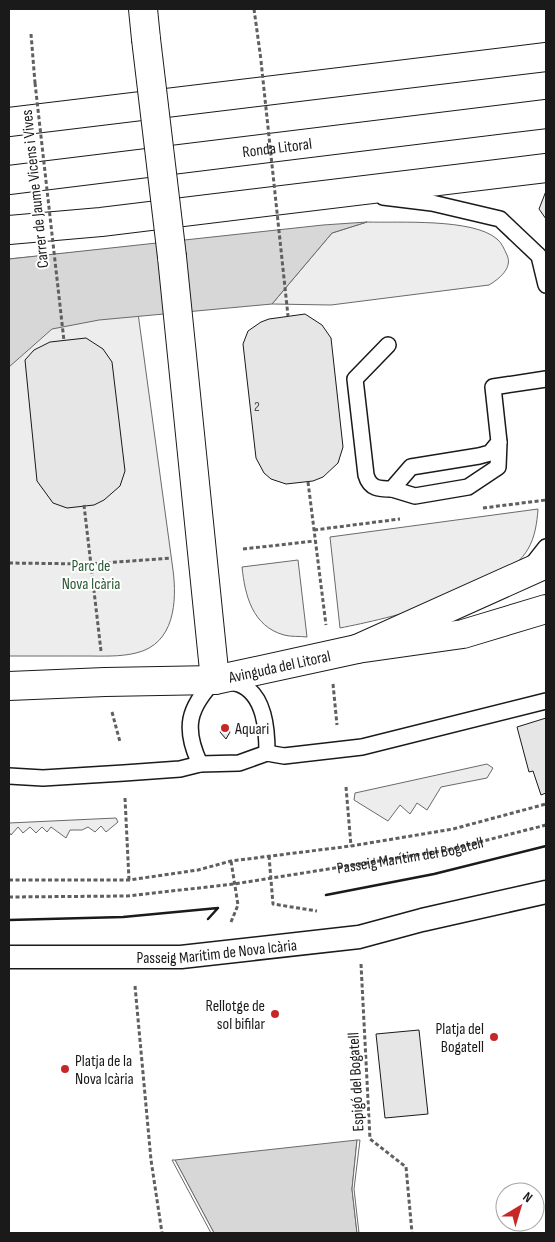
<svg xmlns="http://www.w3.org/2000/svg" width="555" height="1242" font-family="'Sofia Sans Condensed',sans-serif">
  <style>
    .green { fill: #ededed; stroke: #6a6a6a }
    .water { fill: #d7d7d7; stroke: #6a6a6a }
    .pier { fill: #fff; stroke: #6a6a6a }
    .building { fill: #e6e6e6; stroke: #1a1a1a }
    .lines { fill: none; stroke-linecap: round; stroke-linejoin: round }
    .service-casing { stroke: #1a1a1a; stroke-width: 18 }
    .pedestrian-casing { stroke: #1a1a1a; stroke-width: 25 }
    .secondary-casing { stroke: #1a1a1a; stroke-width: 30 }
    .trunk-casing { stroke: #1a1a1a; stroke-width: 30 }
    .path { stroke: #5f5f5f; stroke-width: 3; stroke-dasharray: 4 2.5; stroke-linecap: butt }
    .service { stroke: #fff; stroke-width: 15 }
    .pedestrian { stroke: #fff; stroke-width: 22 }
    .secondary { stroke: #fff; stroke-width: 28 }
    .trunk { stroke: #fff; stroke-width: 28 }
    .secondary-bridge-casing { stroke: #1a1a1a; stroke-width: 30; stroke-linecap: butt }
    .path-bridge { stroke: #5f5f5f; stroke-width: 3; stroke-dasharray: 4 2.5; stroke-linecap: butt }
    .secondary-bridge { stroke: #fff; stroke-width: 28 }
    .wall { stroke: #1a1a1a; stroke-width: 2.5 }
    .poi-dot { fill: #c62828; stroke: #fff; stroke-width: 2 }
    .labels { text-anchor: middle; stroke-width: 4; stroke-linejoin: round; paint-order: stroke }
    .number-label { font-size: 14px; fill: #4d4d4d }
    .street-label { font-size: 16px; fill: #1a1a1a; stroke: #fff }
    .park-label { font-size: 16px; fill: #2b5a34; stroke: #fff }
    .poi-label { font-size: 16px; fill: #1a1a1a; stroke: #fff; text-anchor: start }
  </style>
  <rect width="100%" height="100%" fill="#fff"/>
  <!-- green -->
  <g class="green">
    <path d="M 367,222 C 399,223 473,218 497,239 C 502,243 504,249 507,255 C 513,268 499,279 489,285 L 331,305 L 272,304 L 332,233 Z"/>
    <path d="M 129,247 L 173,570 C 177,601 175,644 136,653 C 120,657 102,656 86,656 C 60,656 34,656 9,656 L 9,259 Z"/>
    <path d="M 538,509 C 537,523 535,537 528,549 C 504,592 386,619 340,628 L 330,537 Z"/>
    <path d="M 298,560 L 307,637 C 300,636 291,637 284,635 C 252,626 245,595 242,567 Z"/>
    <path d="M 487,764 L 493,768 L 487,778 L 441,787 L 427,810 L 417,803 L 410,814 L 400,805 L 388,821 L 354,800 L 355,793 Z"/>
    <path d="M 116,818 L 118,822 L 106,832 L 101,826 L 95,832 L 88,827 L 82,830 L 70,830 L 66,838 L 51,827 L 47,832 L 42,827 L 36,833 L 30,827 L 23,833 L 18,827 L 11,835 L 9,832 L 9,823 Z"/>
  </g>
  <!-- water -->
  <g class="water">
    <path d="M 367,222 L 332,233 L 272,304 L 99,320 L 52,329 L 9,367 L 9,259 L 323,225 Z"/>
    <path d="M 357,1140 L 352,1189 L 357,1233 L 214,1233 L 175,1160 Z"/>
  </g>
  <!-- pier -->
  <g class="pier">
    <path d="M 357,1140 L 360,1140 L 354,1189 L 359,1233 L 357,1233 L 352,1189 Z"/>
    <path d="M 172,1160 L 175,1160 L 214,1233 L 211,1233 Z"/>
  </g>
  <!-- building -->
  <g class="building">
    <path d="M 546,191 L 546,219 L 539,209 Z"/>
    <path d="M 305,314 L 322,325 L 331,338 L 343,447 L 338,463 L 323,477 L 313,481 L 286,484 L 271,479 L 264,473 L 256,458 L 243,344 L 248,331 L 261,322 L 269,319 Z"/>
    <path d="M 86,338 L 103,349 L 112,362 L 125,471 L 120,486 L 104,500 L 94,505 L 67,508 L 53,503 L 37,481 L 25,360 L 34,350 L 50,342 Z"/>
    <path d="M 546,718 L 546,793 L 541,795 L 533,771 L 529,772 L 517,727 Z"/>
    <path d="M 225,725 L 230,732 L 226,739 L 220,732 Z"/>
    <path d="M 419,1030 L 428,1114 L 385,1118 L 376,1034 Z"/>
  </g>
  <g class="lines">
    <defs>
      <g id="service">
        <path d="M 383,197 L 432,203 L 500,219 L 539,256 L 546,285"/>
        <path d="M 388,345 L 355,379 L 366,475 C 370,489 379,489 392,489 L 411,467 L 479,456 L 490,453 L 499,442 L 493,387 L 546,379"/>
        <path d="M 392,489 L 415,496 L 468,487 L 498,467 L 499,442"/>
        <path d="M 531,566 L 546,547"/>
        <path d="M 200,764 C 183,728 188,708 215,680 C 223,681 232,682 239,684 C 265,694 267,730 267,753"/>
        <path d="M 9,776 L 43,778 L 124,773 L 180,769 L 200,764 L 239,763 L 267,753 L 284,756 L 362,747 L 546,701"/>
      </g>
      <g id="pedestrian">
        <path id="s2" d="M 9,957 L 181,957 L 359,937 L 422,920 L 546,892"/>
      </g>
      <g id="secondary">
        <path d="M 143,9 L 146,39"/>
        <path d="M 172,257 L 215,680"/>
        <path id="s3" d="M 9,686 L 105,682 L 215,680 L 357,649 L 463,634 L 546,609"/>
      </g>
      <g id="trunk">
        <path d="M 9,122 L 546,57"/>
        <path id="s4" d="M 9,180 L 546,114"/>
        <path d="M 9,230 L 101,222 L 546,168"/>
        <path d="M 357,649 L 546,564"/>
      </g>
    </defs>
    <!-- service casing -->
    <use href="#service" class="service-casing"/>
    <!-- pedestrian casing -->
    <use href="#pedestrian" class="pedestrian-casing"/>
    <!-- secondary casing -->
    <use href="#secondary" class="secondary-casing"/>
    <!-- trunk casing -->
    <use href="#trunk" class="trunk-casing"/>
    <!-- path -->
    <g class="path">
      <path d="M 254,9 L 261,60"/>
      <path d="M 31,34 L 35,83"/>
      <path d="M 308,482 L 326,625"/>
      <path d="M 84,505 L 101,651"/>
      <path d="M 483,508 L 546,500"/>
      <path d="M 314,530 L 400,519"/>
      <path d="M 243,549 L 315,541"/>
      <path d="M 9,563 L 91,564 L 171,558"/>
      <path d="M 333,684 L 337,725"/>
      <path d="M 112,712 L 120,742"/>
      <path d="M 346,787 L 351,846"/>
      <path d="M 125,798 L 129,880"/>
      <path d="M 269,856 L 273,904 L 317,911"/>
      <path d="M 9,880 L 129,880 L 198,870 L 231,861 L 351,846 L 453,829 L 546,804"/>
      <path id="s1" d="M 9,897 L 127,896 L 234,884 L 448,850 L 546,825"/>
      <path d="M 231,922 L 238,905 L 231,861"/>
      <path d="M 361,964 L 370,1139 L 406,1167 L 412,1233"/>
      <path d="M 135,986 L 151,1160 L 162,1233"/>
    </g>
    <!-- service -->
    <use href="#service" class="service"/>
    <!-- pedestrian -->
    <use href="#pedestrian" class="pedestrian"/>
    <!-- secondary -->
    <use href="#secondary" class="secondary"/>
    <!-- trunk -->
    <use href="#trunk" class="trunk"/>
    <defs>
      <path id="secondary-bridge" d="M 146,39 L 172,257"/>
    </defs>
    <!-- secondary-bridge casing -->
    <use href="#secondary-bridge" class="secondary-bridge-casing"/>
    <!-- path-bridge -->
    <g class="path-bridge">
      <path d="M 261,61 L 288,316"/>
      <path d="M 35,83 L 64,341"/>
    </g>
    <!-- secondary-bridge -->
    <use href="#secondary-bridge" class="secondary-bridge"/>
    <!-- wall -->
    <g class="wall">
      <path d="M 326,895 L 434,874 L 546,846"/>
      <path d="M 9,920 L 123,917 L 218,908 L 208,919"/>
    </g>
  </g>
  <!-- markers -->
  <g class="poi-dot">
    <circle cx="225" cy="728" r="5"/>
    <circle cx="275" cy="1014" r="5"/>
    <circle cx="494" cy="1037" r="5"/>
    <circle cx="65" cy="1069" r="5"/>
  </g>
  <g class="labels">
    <!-- number labels -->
    <g class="number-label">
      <text x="257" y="411">2</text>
    </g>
    <!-- street labels -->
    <g class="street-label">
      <text dy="6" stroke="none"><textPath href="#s4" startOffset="270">Ronda Litoral</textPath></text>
      <text transform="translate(34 189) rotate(-96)" y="6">Carrer de Jaume Vicens i Vives</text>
      <text dy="6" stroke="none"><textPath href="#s3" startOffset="272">Avinguda del Litoral</textPath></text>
      <text dy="6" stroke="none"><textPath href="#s1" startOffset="404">Passeig Marítim del Bogatell</textPath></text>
      <text dy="6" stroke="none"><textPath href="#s2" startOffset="208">Passeig Marítim de Nova Icària</textPath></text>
      <text transform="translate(355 1082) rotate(-93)" y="6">Espigó del Bogatell</text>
    </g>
    <!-- park labels -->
    <g class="park-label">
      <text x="91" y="571">Parc de<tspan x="91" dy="18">Nova Icària</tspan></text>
    </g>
    <!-- poi labels -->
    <g class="poi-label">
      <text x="235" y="734">Aquari</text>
      <text x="265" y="1011" text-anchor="end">Rellotge de<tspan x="265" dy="18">sol bifilar</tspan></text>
      <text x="484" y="1034" text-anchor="end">Platja del<tspan x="484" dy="18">Bogatell</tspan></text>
      <text x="75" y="1066">Platja de la<tspan x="75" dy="18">Nova Icària</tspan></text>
    </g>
  </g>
  <!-- border -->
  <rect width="555" height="1242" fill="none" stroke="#1a1a1a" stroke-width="20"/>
  <!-- north arrow -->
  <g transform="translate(520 1207) rotate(38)"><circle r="24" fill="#ffffff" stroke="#a3a3a3"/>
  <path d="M0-4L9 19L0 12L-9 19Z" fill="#c62828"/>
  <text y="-8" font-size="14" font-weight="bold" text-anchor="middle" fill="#1a1a1a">N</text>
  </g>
</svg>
